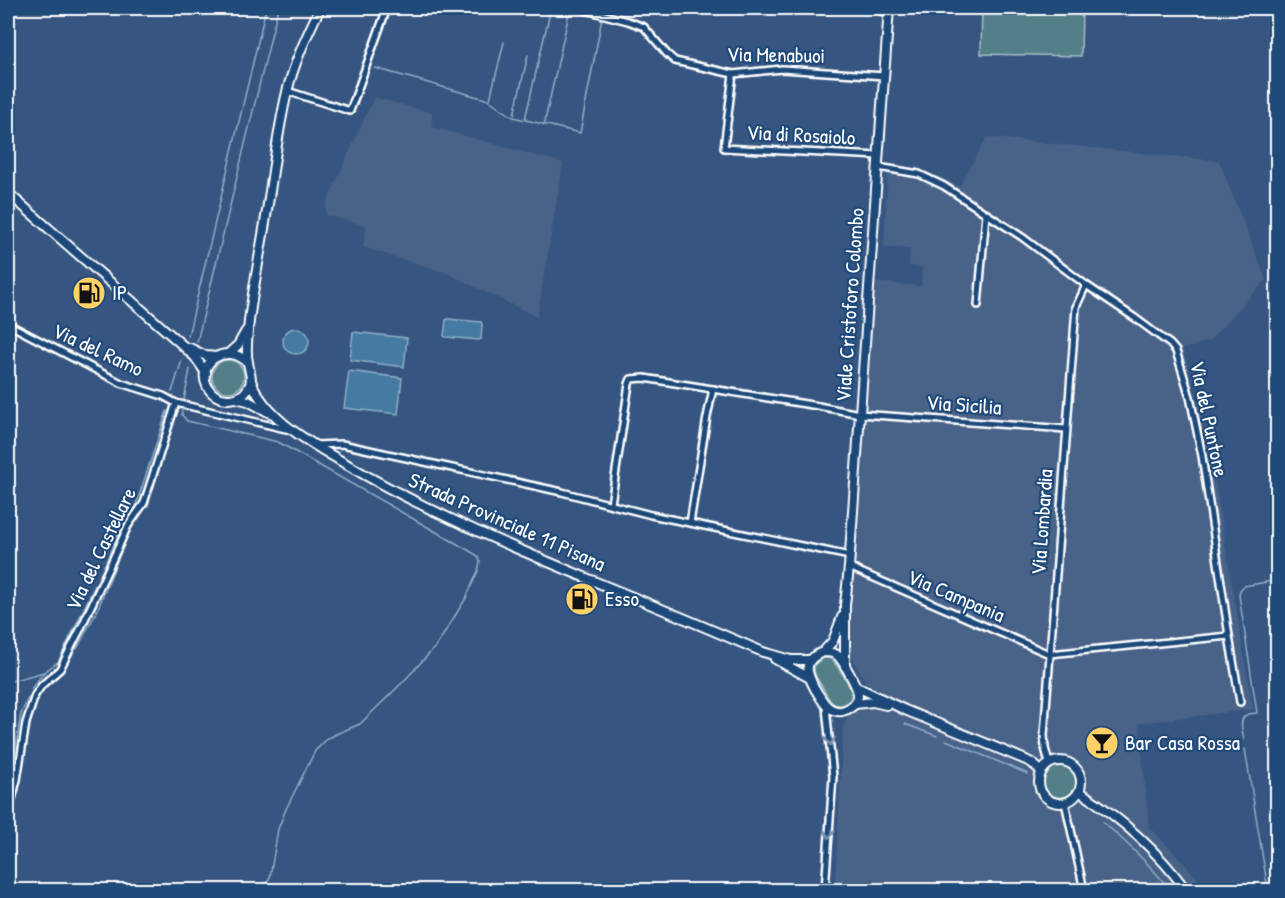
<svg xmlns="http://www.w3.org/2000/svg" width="1285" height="898" font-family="'Patrick Hand',sans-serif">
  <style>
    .built { fill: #4a6288 }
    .green { fill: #527f88; stroke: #a8bfc4; stroke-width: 1.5 }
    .water { fill: #447aa2; stroke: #8fafc7; stroke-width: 1.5 }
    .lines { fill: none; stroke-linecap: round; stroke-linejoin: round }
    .stream { stroke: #8fafc7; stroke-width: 1.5 }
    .street-casing { stroke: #fff; stroke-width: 10 }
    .secondary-casing { stroke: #fff; stroke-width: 12 }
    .street { stroke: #1f4a7a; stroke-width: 5 }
    .secondary { stroke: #1f4a7a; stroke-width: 8 }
    .oneway { stroke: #7992af }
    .labels { text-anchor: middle; stroke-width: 4.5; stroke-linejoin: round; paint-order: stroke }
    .street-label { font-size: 21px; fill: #fff; stroke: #1f4a7a }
    .poi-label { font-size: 21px; fill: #fff; stroke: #1f4a7a; text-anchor: start }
  </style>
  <rect width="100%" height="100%" fill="#365681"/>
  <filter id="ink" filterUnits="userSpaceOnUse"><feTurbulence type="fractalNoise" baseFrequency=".0167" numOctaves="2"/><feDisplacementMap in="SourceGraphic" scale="12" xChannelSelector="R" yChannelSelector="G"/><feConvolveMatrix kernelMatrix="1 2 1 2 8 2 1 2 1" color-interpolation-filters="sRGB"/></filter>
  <g filter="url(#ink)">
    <!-- built -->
    <g class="built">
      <path d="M 374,97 L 432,113 L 432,127 L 563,163 L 537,317 L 447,273 L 363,247 L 367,226 L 326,215 L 326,204 Z"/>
      <path d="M 987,137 L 1219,161 L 1266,280 L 1209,341 L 1183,349 L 1209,449 L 1253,709 L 1139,723 L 1149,827 L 1196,876 L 1203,890 L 899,890 L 835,885 L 843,726 L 850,714 L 863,706 L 867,684 L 846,646 L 871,282 L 921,286 L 922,267 L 909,266 L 910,249 L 884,247 L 888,165 L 926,171 L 947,180 L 959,187 Z"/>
    </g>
    <!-- green -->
    <g class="green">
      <path d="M 982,8 L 1082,8 L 1081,56 L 981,54 Z"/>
      <circle cx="228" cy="376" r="16"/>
      <path d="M 825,658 L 829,658 L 833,661 C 839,669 859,694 848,702 C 844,705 838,706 834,704 C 829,701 826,693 823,688 C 816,677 806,665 825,658 Z"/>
      <circle cx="1060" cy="782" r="16"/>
    </g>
    <!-- water -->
    <g class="water">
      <path d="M 448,319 L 481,322 L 482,324 L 481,339 L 479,340 L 446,337 L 444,336 L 446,320 Z"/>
      <circle cx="296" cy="341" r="13"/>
      <path d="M 353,332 L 407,338 L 404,367 L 350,360 Z"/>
      <path d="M 349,371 L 402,378 L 398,414 L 344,408 Z"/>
    </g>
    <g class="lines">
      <!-- stream -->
      <g class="stream">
        <path d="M 375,68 L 489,100 L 513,117 L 580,133 L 602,18"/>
        <path d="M 490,99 L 504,42"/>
        <path d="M 514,115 L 528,55"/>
        <path d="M 525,119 L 551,8"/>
        <path d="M 544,125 L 570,9"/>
        <path d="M 188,336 L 266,8"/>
        <path d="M 197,342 L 278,8"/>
        <path d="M 172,392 L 182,360"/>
        <path d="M 184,400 L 190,369"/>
        <path d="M 182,411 L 182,415 L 187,421 L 278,442 L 468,550 L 478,556 L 480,562 L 478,571 L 466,598 L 437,645 L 404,681 L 360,724 L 336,734 L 326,740 L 315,751 L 286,809 L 278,829 L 270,877 L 268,881 L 257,890"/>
        <path d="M 77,649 L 96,613 L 130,530"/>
        <path d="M 8,680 L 11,681 L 44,672"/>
        <path d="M 31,689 L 45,671 L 58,662 L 103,569 L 125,517 L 135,508 L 167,411"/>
        <path d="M 905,724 L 937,736"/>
        <path d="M 946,740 L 1028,774"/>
        <path d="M 1244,740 C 1243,733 1238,720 1246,715 C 1249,713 1253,714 1257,713 L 1239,595 L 1240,590 L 1244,586 L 1278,580"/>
        <path d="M 1245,749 L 1268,890"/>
        <path d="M 12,770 L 21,714 L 28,698"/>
        <path d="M 1103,822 C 1127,843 1151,865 1170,890"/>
      </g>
      <defs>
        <g id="street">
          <path d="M 577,8 L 628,21 L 644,27 L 667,54 L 675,61 L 733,74 L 782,69 L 884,76"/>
          <path d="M 873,8 L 889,14"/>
          <path d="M 733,74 L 724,148 L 879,156"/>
          <path d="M 287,91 L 350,111 L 387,8"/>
          <path d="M 878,167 L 919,174 L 944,186 L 1022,237 L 1086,285 L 1135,318 L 1170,344 L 1176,351 L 1190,397 L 1202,456 L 1229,636 L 1240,702"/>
          <path d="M 978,305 L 986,214"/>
          <path d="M 8,324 L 121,383 L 163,396 L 176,403 L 290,430"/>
          <path d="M 315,445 L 342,444 L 562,492 L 651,515 L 850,556"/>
          <path d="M 611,504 L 629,384 L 631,379 L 644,378 L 818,406 L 860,414 L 1066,429"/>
          <path d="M 690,523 L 707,417 L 713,389"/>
          <path d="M 849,567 L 1049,654 L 1229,636"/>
          <path d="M 1049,763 L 1045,748 L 1044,735 L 1076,307 L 1086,285"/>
          <path d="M 1065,802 L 1084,890"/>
          <path d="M 8,815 L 17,780 L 26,723 L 35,695 L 42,685 L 60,669 L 81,628 L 128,526 L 144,503 L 176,403"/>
          <path d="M 825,890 L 833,777 L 826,707"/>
        </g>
        <g id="secondary">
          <path d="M 8,193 L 180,343 L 195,357 L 206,373"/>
          <path d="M 190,348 L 206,356 L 216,357"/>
          <path d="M 229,353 L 238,345 L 246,331"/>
          <path d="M 248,363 C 226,341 196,363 207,386 C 215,402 239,404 248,388 C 254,379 249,372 248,362 C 245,349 248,334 249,321 C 254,282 262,244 268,204 C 274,167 278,129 287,92 C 294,63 307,35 320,8"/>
          <path d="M 251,381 C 266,419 308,441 341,461 C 426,512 517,549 608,587 C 660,608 712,630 763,652 L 791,660 L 810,660"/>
          <path d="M 236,398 L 248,401 L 270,413"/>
          <path d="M 823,652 C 828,652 833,652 837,655 C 843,661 859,688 858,696 C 858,698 855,704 854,705 C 851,708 846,710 842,711 C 827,713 822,699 815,689 C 806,672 802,660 823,652 Z"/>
          <path d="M 823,652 L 833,641 L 842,617"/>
          <path d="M 775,659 L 808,677"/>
          <path d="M 845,666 L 845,605 L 849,567 L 889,8"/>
          <path d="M 857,687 L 905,710 L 1026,760 L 1032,763 L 1041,771"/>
          <path d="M 855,704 L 873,702 L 886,705"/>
          <circle cx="1060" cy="782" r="21"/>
          <path d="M 1079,791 C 1121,818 1157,850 1186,890"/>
        </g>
      </defs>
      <!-- street casing -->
      <use href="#street" class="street-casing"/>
      <!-- secondary casing -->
      <use href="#secondary" class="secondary-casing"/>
      <!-- street -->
      <use href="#street" class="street"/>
      <!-- secondary -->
      <use href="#secondary" class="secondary"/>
    </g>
    <!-- one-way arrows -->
    <defs><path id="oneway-chevron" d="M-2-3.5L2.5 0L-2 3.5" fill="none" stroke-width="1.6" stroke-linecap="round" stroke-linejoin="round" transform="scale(1.5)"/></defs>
    <g class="oneway">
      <use href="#oneway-chevron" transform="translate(830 741) rotate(86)"/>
      <use href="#oneway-chevron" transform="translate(829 834) rotate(94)"/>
    </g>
  </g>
  <!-- icons -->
  <defs>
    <symbol id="fuel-disc" viewBox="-11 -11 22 22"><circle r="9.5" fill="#ffd166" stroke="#1f4a7a"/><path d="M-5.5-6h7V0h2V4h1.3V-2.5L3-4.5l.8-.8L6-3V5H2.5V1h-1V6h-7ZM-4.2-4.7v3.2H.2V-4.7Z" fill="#111"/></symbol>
    <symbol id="bar-disc" viewBox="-11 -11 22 22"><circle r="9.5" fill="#ffd166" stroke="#1f4a7a"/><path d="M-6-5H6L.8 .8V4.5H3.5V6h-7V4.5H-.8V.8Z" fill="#111"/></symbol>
  </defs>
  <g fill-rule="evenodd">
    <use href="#fuel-disc" x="70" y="274" width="38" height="38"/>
    <use href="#fuel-disc" x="563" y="580" width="38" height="38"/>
    <use href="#bar-disc" x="1083" y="724" width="38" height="38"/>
  </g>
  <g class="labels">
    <!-- street labels -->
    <g class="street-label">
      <text transform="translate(776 55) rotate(1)" y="7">Via Menabuoi</text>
      <text transform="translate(801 135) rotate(3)" y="7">Via di Rosaiolo</text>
      <text transform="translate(850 305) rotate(-86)" y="7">Viale Cristoforo Colombo</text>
      <text transform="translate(98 350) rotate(25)" y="7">Via del Ramo</text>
      <text transform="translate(964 405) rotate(4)" y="7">Via Sicilia</text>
      <text transform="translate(1209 419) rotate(78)" y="7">Via del Puntone</text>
      <text transform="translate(507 522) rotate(24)" y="7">Strada Provinciale 11 Pisana</text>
      <text transform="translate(1042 522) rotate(-86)" y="7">Via Lombardia</text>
      <text transform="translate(101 549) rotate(-64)" y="7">Via del Castellare</text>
      <text transform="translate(956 596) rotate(23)" y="7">Via Campania</text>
    </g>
    <!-- poi labels -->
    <g class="poi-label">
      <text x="112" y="300">IP</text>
      <text x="605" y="606">Esso</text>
      <text x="1125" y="750">Bar Casa Rossa</text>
    </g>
  </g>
  <!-- margin -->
  <rect width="1285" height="898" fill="none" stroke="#1f4a7a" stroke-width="30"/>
  <rect x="15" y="15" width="1255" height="868" fill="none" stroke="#fff" stroke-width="2" filter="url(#ink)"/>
</svg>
